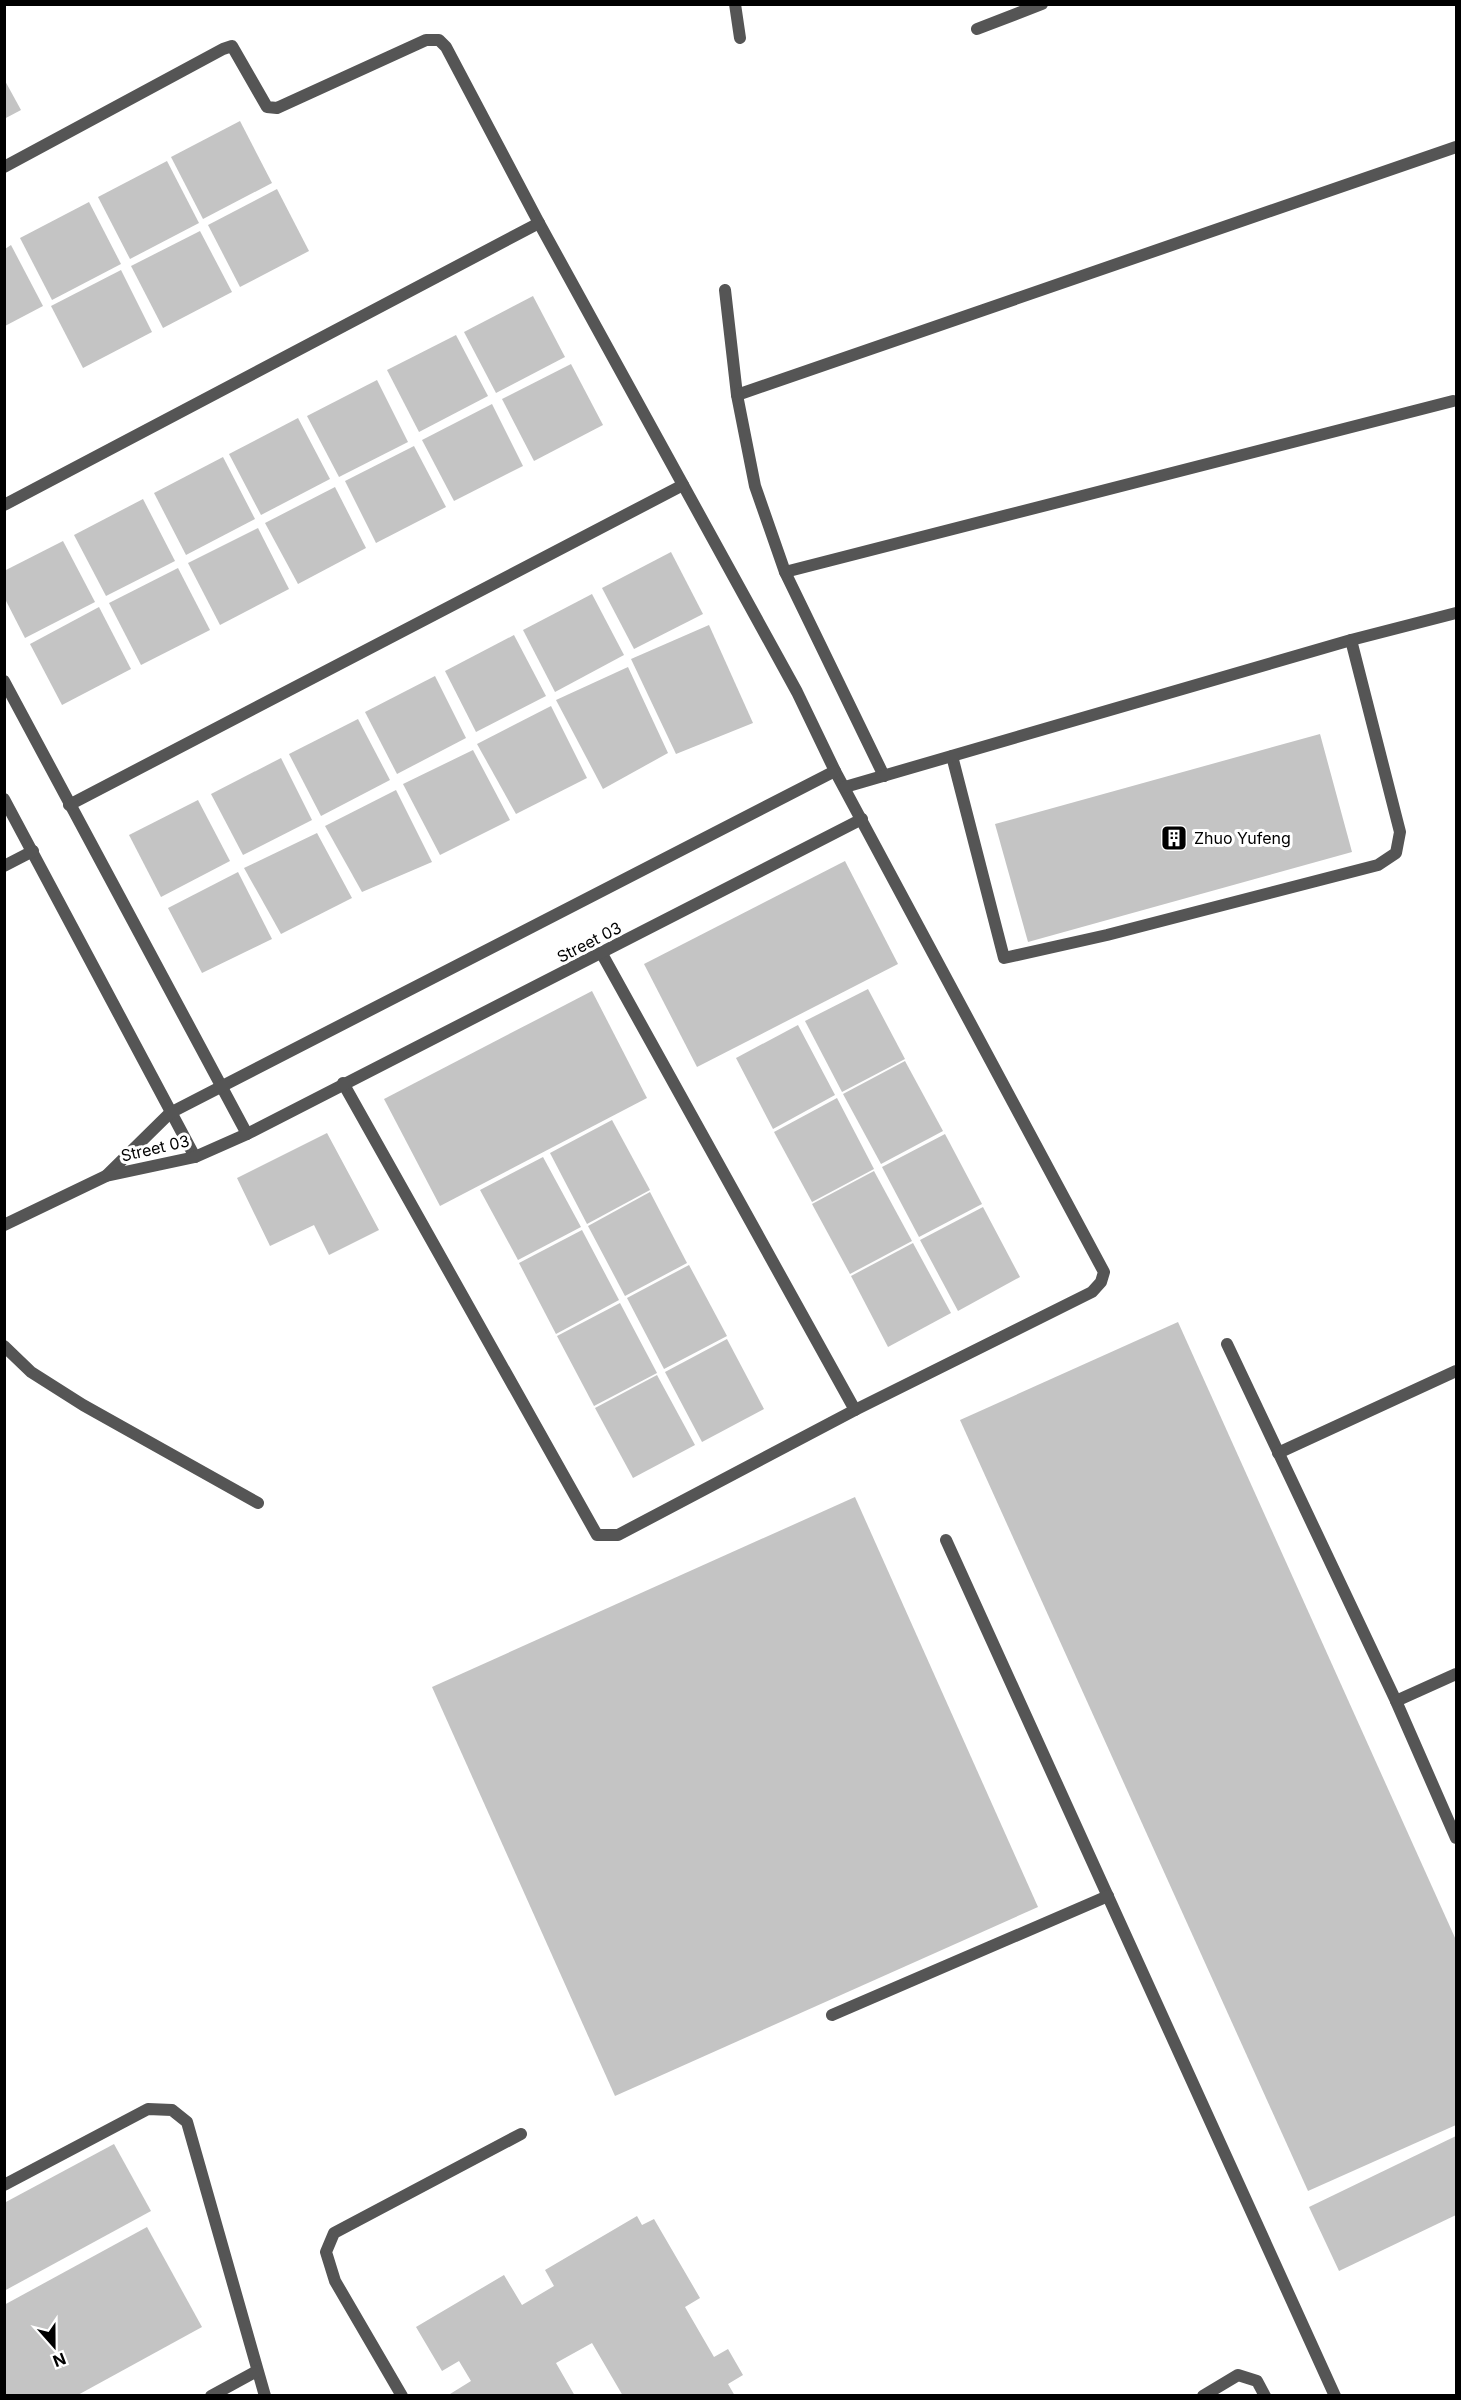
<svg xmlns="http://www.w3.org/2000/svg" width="1461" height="2400" font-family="Inter,sans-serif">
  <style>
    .building { fill: #c4c4c4 }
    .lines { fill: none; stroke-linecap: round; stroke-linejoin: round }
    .lane { stroke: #555; stroke-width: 12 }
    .street { stroke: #555; stroke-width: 12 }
    .labels { text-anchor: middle; stroke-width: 6; stroke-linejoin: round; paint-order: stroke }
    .poi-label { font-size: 16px; fill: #000; stroke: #fff; text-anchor: start }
    .street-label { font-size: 16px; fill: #000; stroke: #fff }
  </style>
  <rect width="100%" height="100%" fill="#fff"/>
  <!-- building -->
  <g class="building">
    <path d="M 4,79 L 21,110 L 4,119 Z"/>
    <path d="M 240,121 L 272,183 L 203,219 L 171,157 Z"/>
    <path d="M 167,161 L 199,223 L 130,259 L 98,197 Z"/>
    <path d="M 277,189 L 309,251 L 240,287 L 208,225 Z"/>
    <path d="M 89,202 L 121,264 L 52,300 L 20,238 Z"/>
    <path d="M 200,231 L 232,292 L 163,328 L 131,266 Z"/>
    <path d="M 11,245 L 43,306 L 5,326 L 5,249 Z"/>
    <path d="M 121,270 L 152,332 L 83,368 L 51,306 Z"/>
    <path d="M 533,296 L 565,357 L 496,393 L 464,332 Z"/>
    <path d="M 456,335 L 488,396 L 419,432 L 387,370 Z"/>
    <path d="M 571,364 L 603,425 L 534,461 L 502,399 Z"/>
    <path d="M 377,380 L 408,442 L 339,477 L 307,416 Z"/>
    <path d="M 492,404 L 523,466 L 454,501 L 422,440 Z"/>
    <path d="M 298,418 L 330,479 L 261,515 L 229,454 Z"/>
    <path d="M 414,446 L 446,507 L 376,543 L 345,481 Z"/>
    <path d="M 223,457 L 255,519 L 186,555 L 154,493 Z"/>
    <path d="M 335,487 L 366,548 L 298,584 L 265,523 Z"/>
    <path d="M 143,499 L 175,561 L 106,596 L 74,535 Z"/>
    <path d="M 258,528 L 289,589 L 220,625 L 188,563 Z"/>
    <path d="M 63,541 L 95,602 L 25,638 L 4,597 L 4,571 Z"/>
    <path d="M 671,552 L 703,614 L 634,649 L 602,588 Z"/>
    <path d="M 178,568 L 210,630 L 141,665 L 109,603 Z"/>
    <path d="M 592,594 L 624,655 L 555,692 L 523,630 Z"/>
    <path d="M 99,607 L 131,669 L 62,705 L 30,644 Z"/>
    <path d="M 709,625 L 753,723 L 676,754 L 631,659 Z"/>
    <path d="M 514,635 L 546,696 L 476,732 L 445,671 Z"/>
    <path d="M 628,667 L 668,753 L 603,789 L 556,700 Z"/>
    <path d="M 435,676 L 466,738 L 397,774 L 365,712 Z"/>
    <path d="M 551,706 L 587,778 L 516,814 L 477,744 Z"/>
    <path d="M 358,719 L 390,780 L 321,816 L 289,754 Z"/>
    <path d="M 1320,734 L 1352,852 L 1028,942 L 995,824 Z"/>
    <path d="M 473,750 L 510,820 L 440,855 L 403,784 Z"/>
    <path d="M 281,758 L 312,820 L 243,855 L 211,794 Z"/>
    <path d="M 396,790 L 432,862 L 362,892 L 325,826 Z"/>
    <path d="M 198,800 L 230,861 L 161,897 L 129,835 Z"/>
    <path d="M 317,833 L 352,898 L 281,934 L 244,868 Z"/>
    <path d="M 845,861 L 898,964 L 697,1067 L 644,964 Z"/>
    <path d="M 238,872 L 272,939 L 202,973 L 168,908 Z"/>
    <path d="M 868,989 L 905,1059 L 842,1092 L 805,1021 Z"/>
    <path d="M 592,991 L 647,1098 L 440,1206 L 384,1099 Z"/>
    <path d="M 798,1025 L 835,1095 L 773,1129 L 736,1058 Z"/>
    <path d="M 905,1061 L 943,1131 L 881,1164 L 843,1094 Z"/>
    <path d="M 837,1098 L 874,1169 L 812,1202 L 774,1132 Z"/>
    <path d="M 612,1120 L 650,1190 L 587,1224 L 550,1153 Z"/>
    <path d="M 327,1133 L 379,1230 L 329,1255 L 314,1225 L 270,1246 L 237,1178 Z"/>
    <path d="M 945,1134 L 982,1204 L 919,1237 L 882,1167 Z"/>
    <path d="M 543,1157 L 581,1227 L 518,1260 L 480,1190 Z"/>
    <path d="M 874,1171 L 912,1241 L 850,1274 L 812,1204 Z"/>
    <path d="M 650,1192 L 687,1263 L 625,1296 L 588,1226 Z"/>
    <path d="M 983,1207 L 1020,1277 L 958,1311 L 920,1240 Z"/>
    <path d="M 582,1230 L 619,1300 L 556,1334 L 519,1263 Z"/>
    <path d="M 913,1243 L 951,1313 L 888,1347 L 851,1276 Z"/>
    <path d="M 689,1265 L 727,1336 L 664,1369 L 627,1298 Z"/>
    <path d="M 620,1303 L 657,1373 L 594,1406 L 557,1336 Z"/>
    <path d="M 1178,1322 L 1456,1940 L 1456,2125 L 1308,2191 L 960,1420 Z"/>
    <path d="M 727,1339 L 764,1409 L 702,1442 L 665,1372 Z"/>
    <path d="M 657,1375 L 695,1445 L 633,1478 L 595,1408 Z"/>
    <path d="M 855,1497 L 1038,1907 L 615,2096 L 432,1687 Z"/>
    <path d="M 1456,2136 L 1456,2215 L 1339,2271 L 1309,2207 Z"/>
    <path d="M 114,2144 L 151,2211 L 4,2291 L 4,2203 Z"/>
    <path d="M 637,2216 L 642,2225 L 654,2219 L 700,2298 L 685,2307 L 714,2357 L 728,2349 L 743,2375 L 728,2384 L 735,2396 L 623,2396 L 592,2343 L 556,2363 L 575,2396 L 451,2396 L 450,2394 L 471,2381 L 459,2361 L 442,2371 L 416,2327 L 504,2275 L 522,2305 L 554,2286 L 545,2270 Z"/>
    <path d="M 147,2227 L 202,2327 L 76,2396 L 4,2396 L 4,2305 Z"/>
  </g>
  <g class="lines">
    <!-- lane -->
    <g class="lane">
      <path d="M 952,756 L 1004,958 L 1107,935 L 1378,865 L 1396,853 L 1400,832 L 1351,640"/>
      <path d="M 1227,1344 L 1396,1701 L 1456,1838"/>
      <path d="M 1278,1453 L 1456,1371"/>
      <path d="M 946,1540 L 1335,2396"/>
      <path d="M 1396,1701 L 1456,1674"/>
      <path d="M 832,2015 L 1108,1896"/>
      <path d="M 402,2396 L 335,2281 L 326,2252 L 334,2233 L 521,2134"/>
      <path d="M 1203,2396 L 1238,2375 L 1257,2381 L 1265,2396"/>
    </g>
    <!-- street -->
    <g class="street">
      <path d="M 735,4 L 740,38"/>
      <path d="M 977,29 L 1042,4"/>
      <path d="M 4,167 L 223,49 L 232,46 L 267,107 L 277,108 L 426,40 L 439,40 L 446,47 L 539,223 L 797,692 L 835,771 L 1104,1272 L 1101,1282 L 1092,1292 L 855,1410 L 618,1535 L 597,1535 L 343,1083"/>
      <path d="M 725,290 L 737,395 L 755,486 L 785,572 L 884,776"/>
      <path d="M 737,395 L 1456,147"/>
      <path d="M 4,505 L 539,223"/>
      <path d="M 785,572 L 1453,401"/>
      <path d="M 4,681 L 247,1134"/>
      <path d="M 845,787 L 1351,640 L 1456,613"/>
      <path d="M 4,799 L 195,1157"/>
      <path d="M 69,805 L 683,485"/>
      <path d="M 4,866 L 33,851"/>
      <path d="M 602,954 L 855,1410"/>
      <path d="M 106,1176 L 170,1113 L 835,771"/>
      <path d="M 4,1225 L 106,1176 L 195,1157 L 247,1134 L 862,819"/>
      <path d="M 4,1346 L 31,1372 L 83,1405 L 258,1503"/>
      <path d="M 4,2185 L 148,2109 L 172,2110 L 187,2122 L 265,2396"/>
      <path d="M 211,2396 L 257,2371"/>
    </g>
  </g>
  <!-- icons -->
  <defs>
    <symbol id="building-square" viewBox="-11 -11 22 22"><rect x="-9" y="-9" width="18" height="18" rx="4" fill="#000" stroke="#fff"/><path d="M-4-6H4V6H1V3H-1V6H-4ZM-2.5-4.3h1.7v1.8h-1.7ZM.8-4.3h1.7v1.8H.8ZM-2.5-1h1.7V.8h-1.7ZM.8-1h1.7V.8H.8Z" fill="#fff"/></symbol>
  </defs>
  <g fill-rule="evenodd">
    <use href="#building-square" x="1159" y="823" width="30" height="30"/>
  </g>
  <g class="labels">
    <!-- poi labels -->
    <g class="poi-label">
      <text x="1194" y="844">Zhuo Yufeng</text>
    </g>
    <!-- street labels -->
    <g class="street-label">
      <text transform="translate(589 942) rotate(-27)" y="6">Street 03</text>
      <text transform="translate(155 1148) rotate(-13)" y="6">Street 03</text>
    </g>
  </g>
  <!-- border -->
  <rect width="1461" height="2400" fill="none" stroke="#000000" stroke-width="12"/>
  <!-- north arrow -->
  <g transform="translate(54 2346) rotate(159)" stroke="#ffffff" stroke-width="4.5" paint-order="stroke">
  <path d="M0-4.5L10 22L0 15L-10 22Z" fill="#000000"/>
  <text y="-9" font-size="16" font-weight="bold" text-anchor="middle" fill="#000000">N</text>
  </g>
</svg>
